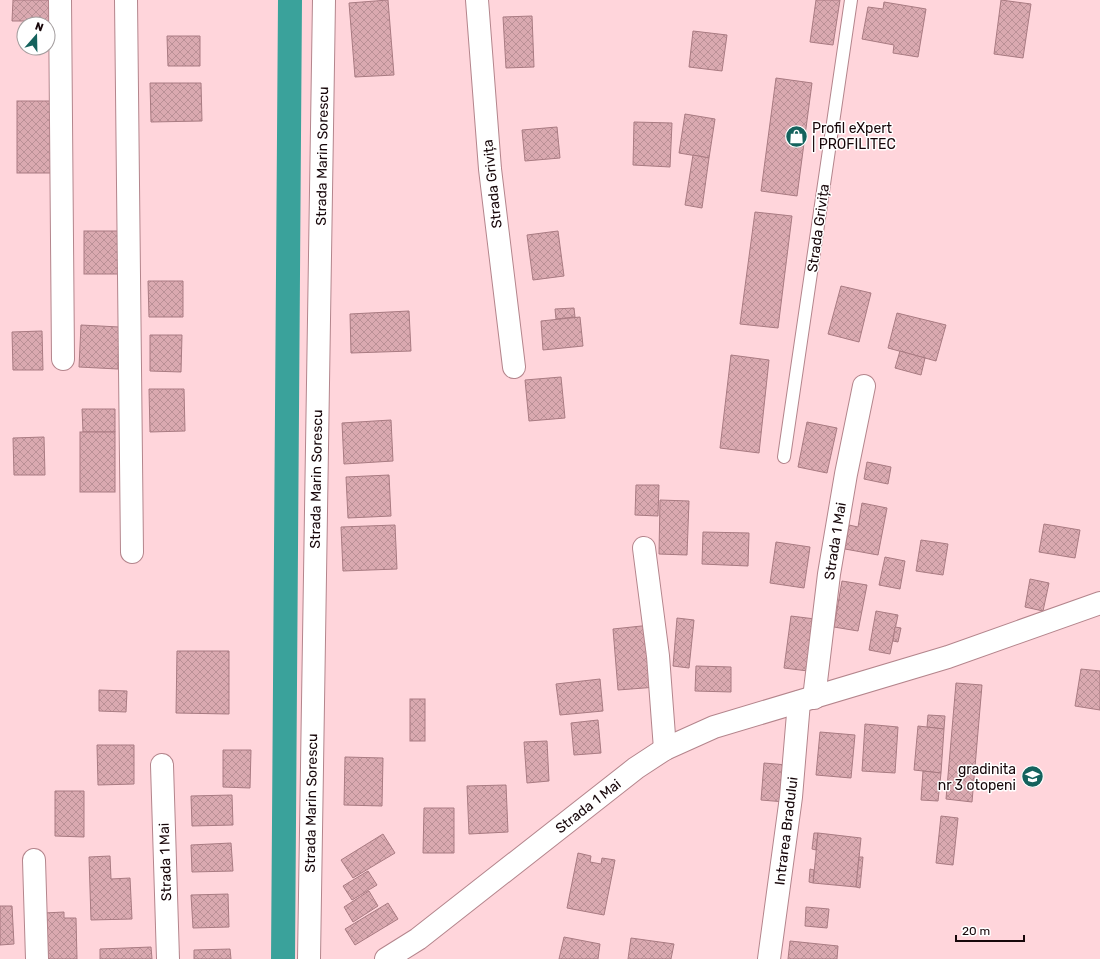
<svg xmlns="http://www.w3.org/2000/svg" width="1100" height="959" font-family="Rubik,sans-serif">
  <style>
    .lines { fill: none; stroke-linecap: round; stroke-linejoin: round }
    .canal { stroke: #3aa29b; stroke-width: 24 }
    .building { fill: url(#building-cross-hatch); stroke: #a97b82 }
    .lane-casing { stroke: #b4858c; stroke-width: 14 }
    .street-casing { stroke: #b4858c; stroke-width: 24 }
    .secondary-casing { stroke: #b4858c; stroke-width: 24 }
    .lane { stroke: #fff; stroke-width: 12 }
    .street { stroke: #fff; stroke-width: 22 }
    .secondary { stroke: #fff; stroke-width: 22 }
    .labels { text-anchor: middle; stroke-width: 3; stroke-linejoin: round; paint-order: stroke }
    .poi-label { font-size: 14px; fill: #17070a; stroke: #fff; text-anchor: start }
    .street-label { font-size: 14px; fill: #17070a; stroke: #fff }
  </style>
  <defs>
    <pattern id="building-cross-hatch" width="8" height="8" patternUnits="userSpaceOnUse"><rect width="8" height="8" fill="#daa9b0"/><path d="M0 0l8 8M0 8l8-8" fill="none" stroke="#ba9096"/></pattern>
  </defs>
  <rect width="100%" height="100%" fill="#ffd5db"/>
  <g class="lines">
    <!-- canal -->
    <path class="canal" d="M 283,959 L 290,0"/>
  </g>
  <!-- building -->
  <g class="building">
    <path d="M 13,0 L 51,0 L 51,21 L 12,21 Z"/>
    <path d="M 388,0 L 394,75 L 355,77 L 349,3 Z"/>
    <path d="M 816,0 L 840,0 L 833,45 L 810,42 Z"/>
    <path d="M 1001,0 L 1031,4 L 1023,58 L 994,54 Z"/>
    <path d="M 884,2 L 926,9 L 918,57 L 893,53 L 894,45 L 862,39 L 868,7 L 883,9 Z"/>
    <path d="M 532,16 L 534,67 L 506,68 L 503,17 Z"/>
    <path d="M 693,31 L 727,35 L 722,71 L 689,67 Z"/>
    <path d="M 167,36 L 200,36 L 200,66 L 168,66 Z"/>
    <path d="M 776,78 L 812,83 L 797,196 L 761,191 Z"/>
    <path d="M 150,83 L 201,83 L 202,121 L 151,122 Z"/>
    <rect x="17" y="101" width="34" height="72"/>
    <path d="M 685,114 L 715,119 L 709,158 L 679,153 Z"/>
    <path d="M 634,122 L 672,123 L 670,167 L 633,165 Z"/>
    <path d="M 557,127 L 560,158 L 525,161 L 522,130 Z"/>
    <path d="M 693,155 L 709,158 L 702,208 L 685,205 Z"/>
    <path d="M 755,212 L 792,216 L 778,328 L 740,324 Z"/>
    <rect x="84" y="231" width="37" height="43"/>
    <path d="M 558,231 L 564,276 L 533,280 L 527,235 Z"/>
    <path d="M 148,281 L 183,281 L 183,317 L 149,317 Z"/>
    <path d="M 841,286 L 871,293 L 859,342 L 828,334 Z"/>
    <path d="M 574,308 L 575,317 L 556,319 L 555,309 Z"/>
    <path d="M 409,311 L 411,351 L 351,353 L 350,314 Z"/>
    <path d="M 897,313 L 946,325 L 936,361 L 888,348 Z"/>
    <path d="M 580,317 L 583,346 L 543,350 L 541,321 Z"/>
    <path d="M 81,325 L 119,327 L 118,369 L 79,367 Z"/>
    <path d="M 42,331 L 43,370 L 13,370 L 12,332 Z"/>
    <path d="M 150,335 L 182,335 L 181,372 L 150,371 Z"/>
    <path d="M 900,351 L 925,358 L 921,375 L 895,368 Z"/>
    <path d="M 731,355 L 769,360 L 759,453 L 720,448 Z"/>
    <path d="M 561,377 L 565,418 L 529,421 L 525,380 Z"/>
    <path d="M 149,389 L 184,389 L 185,431 L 150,432 Z"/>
    <path d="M 82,409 L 115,409 L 115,432 L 83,432 Z"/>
    <path d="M 391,420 L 393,461 L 344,464 L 342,423 Z"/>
    <path d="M 807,422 L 837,428 L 827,473 L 798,467 Z"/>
    <rect x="80" y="432" width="35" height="60"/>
    <path d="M 44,437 L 45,475 L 14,475 L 13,438 Z"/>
    <path d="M 867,462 L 891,467 L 888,484 L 864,479 Z"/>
    <path d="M 389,475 L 391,516 L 348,518 L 346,477 Z"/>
    <path d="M 636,485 L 659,485 L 658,516 L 635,515 Z"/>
    <path d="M 660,500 L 689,501 L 687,555 L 659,554 Z"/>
    <path d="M 862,503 L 887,508 L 878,555 L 845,549 L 849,525 L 858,527 Z"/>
    <path d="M 1044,524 L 1080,530 L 1075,558 L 1039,552 Z"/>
    <path d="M 395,525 L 397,569 L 343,571 L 341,527 Z"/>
    <path d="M 703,532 L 749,533 L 748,566 L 702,564 Z"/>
    <path d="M 921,540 L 948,544 L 943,575 L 916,571 Z"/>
    <path d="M 776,542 L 810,547 L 804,588 L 770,583 Z"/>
    <path d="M 885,557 L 905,561 L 900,589 L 879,585 Z"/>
    <path d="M 1030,579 L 1049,583 L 1043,611 L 1025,607 Z"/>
    <path d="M 842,581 L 867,585 L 858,631 L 834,627 Z"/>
    <path d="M 876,611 L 898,615 L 890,654 L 869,650 Z"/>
    <path d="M 791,616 L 815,619 L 808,671 L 784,668 Z"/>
    <path d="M 677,618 L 694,620 L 689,668 L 673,666 Z"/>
    <path d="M 651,625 L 657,687 L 618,690 L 613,629 Z"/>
    <path d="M 895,627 L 901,628 L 898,642 L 893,641 Z"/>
    <path d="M 177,651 L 229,651 L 229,714 L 176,713 Z"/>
    <path d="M 696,666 L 731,667 L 731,692 L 695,691 Z"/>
    <path d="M 1081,669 L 1100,671 L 1100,710 L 1075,706 Z"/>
    <path d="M 600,679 L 603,711 L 560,715 L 556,684 Z"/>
    <path d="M 956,683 L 982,685 L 972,802 L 946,799 Z"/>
    <path d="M 99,690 L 127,691 L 126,712 L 99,711 Z"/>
    <rect x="410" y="699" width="15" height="42"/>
    <path d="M 928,715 L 945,716 L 944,729 L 927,727 Z"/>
    <path d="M 598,720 L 601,753 L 574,755 L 571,723 Z"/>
    <path d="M 865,724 L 898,727 L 895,773 L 862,771 Z"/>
    <path d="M 918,726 L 944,729 L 941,773 L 914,770 Z"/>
    <path d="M 820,732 L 855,735 L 851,778 L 816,775 Z"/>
    <path d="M 547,741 L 549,781 L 527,783 L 524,742 Z"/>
    <path d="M 97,745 L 134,745 L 134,784 L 98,785 Z"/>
    <path d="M 223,750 L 251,750 L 250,788 L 223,787 Z"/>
    <path d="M 345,757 L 383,758 L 382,806 L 344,805 Z"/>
    <path d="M 764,763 L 787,765 L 785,802 L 761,800 Z"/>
    <path d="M 923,771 L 941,773 L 938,801 L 921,800 Z"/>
    <path d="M 506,785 L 508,832 L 469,834 L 467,786 Z"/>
    <path d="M 55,791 L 84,791 L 84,837 L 55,836 Z"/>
    <path d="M 232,795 L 233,825 L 192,826 L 191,796 Z"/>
    <path d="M 424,808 L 454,808 L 454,853 L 423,853 Z"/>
    <path d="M 941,816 L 958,818 L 953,865 L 936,863 Z"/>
    <path d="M 814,833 L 818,833 L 816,850 L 812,849 Z"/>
    <path d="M 818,833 L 861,838 L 856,887 L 813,883 Z"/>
    <path d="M 383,834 L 395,853 L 353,878 L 341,860 Z"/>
    <path d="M 231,843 L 233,871 L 192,872 L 191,845 Z"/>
    <path d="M 578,853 L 591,856 L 590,862 L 601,864 L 602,858 L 615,860 L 604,915 L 567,908 Z"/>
    <path d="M 110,856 L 111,879 L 130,878 L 132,919 L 91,920 L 89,857 Z"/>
    <path d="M 859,857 L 863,857 L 860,888 L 856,887 Z"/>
    <path d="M 810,869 L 814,870 L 813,883 L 809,882 Z"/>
    <path d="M 368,871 L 377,885 L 352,900 L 343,886 Z"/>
    <path d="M 369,891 L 378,906 L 353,922 L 344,907 Z"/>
    <path d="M 228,894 L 229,927 L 193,928 L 191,895 Z"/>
    <path d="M 388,903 L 398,919 L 355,945 L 345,929 Z"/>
    <path d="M 0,906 L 12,906 L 14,944 L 0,945 Z"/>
    <path d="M 806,907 L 829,909 L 827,928 L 805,926 Z"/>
    <path d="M 64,912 L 64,918 L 76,918 L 77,959 L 46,959 L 44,913 Z"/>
    <path d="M 564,937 L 600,944 L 598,959 L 559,959 Z"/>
    <path d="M 631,938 L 674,944 L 671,959 L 628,959 Z"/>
    <path d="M 790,941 L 838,946 L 837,959 L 788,959 Z"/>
    <path d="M 151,947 L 152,959 L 100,959 L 100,949 Z"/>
    <path d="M 230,949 L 231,959 L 194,959 L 194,950 Z"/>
  </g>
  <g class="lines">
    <defs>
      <path id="lane" d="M 784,457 L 851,0"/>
      <g id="street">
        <path d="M 60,0 L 63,359"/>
        <path d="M 126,0 L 132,552"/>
        <path d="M 477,0 L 490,169 L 514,367"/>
        <path d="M 644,548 L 658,656 L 665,749"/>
        <path d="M 814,698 L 829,574 L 846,474 L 864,386"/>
        <path d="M 162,765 L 168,959"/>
        <path d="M 34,860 L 37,959"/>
        <path d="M 309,959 L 324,0"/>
        <path d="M 769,959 L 791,797 L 799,702"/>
      </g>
      <path id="secondary" d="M 386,959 L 418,939 L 636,768 L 665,749 L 714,727 L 948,657 L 1100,603"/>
    </defs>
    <!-- lane casing -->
    <use href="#lane" class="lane-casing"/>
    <!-- street casing -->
    <use href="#street" class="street-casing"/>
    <!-- secondary casing -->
    <use href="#secondary" class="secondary-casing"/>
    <!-- lane -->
    <use href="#lane" class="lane"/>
    <!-- street -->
    <use href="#street" class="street"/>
    <!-- secondary -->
    <use href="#secondary" class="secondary"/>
  </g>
  <!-- icons -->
  <defs>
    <symbol id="shop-disc" viewBox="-11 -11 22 22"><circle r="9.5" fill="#14625d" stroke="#fff"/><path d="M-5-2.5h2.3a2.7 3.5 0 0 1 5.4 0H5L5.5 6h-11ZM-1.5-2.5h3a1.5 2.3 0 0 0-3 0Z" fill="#fff"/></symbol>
    <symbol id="school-disc" viewBox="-11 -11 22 22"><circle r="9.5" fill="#14625d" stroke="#fff"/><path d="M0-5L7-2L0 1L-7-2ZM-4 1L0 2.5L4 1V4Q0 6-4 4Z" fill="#fff"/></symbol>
  </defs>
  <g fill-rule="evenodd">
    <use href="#shop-disc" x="784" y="124" width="25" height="25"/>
    <use href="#school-disc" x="1020" y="764" width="25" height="25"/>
  </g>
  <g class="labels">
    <!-- poi labels -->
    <g class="poi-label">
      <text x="812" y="133">Profil eXpert<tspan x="812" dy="16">| PROFILITEC</tspan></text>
      <text x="1016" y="774" text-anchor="end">gradinita<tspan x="1016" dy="16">nr 3 otopeni</tspan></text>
    </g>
    <!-- street labels -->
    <g class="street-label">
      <text transform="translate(322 156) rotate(-89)" y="5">Strada Marin Sorescu</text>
      <text transform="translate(492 184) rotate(-96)" y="5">Strada Grivița</text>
      <text transform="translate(818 228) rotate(-82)" y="5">Strada Grivița</text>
      <text transform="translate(316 479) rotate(-89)" y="5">Strada Marin Sorescu</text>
      <text transform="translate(835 541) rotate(-81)" y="5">Strada 1 Mai</text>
      <text transform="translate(311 803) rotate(-89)" y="5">Strada Marin Sorescu</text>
      <text transform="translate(588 806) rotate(-38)" y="5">Strada 1 Mai</text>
      <text transform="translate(786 831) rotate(-83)" y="5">Intrarea Bradului</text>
      <text transform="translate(165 862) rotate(-92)" y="5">Strada 1 Mai</text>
    </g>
  </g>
  <!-- north arrow -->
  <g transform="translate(36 36) rotate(20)"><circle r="19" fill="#ffffff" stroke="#a29c9d"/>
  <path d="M0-3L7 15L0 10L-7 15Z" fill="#14625d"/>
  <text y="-6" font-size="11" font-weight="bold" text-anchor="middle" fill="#17070a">N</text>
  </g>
  <!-- scale -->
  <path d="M956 935v6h68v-6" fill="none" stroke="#17070a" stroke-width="2"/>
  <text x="962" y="935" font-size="12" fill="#17070a" stroke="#ffffff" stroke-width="3" paint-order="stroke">20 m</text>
</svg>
